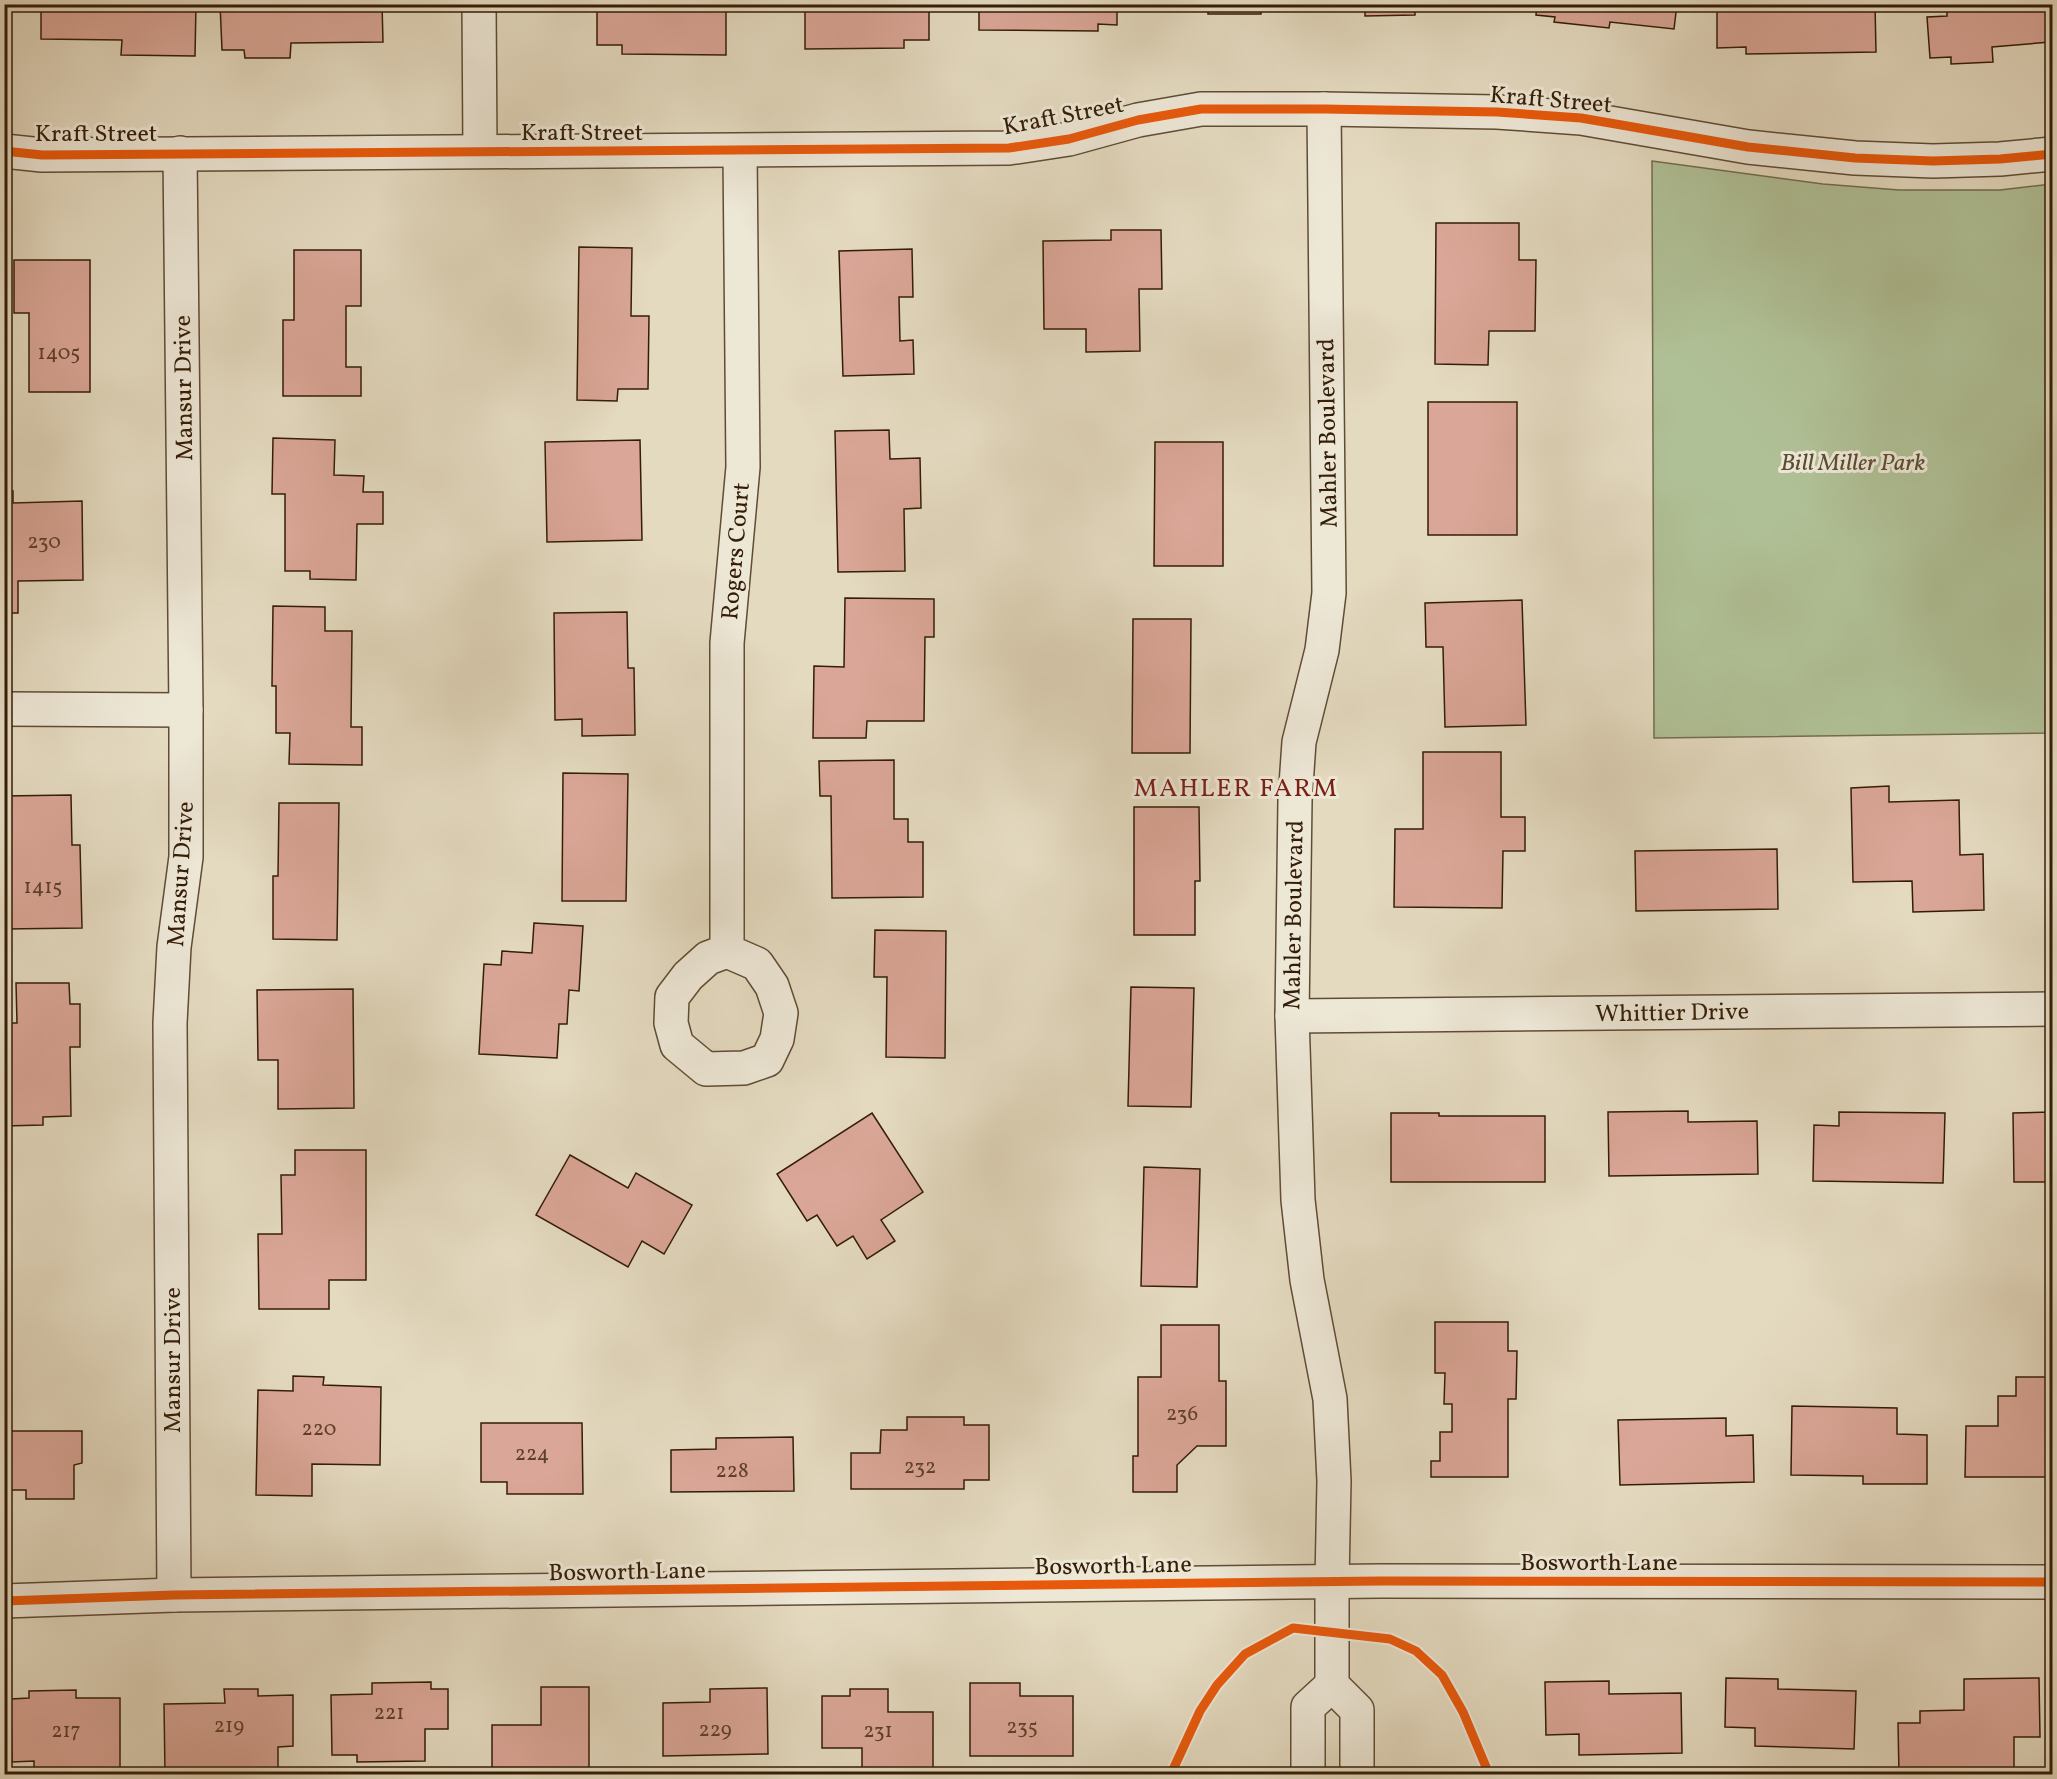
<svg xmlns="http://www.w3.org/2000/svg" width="2057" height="1779" font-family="Vollkorn,serif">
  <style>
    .green { fill: #b0c096; stroke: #726e4e; stroke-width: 1.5 }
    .building { fill: #daa697; stroke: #341d07; stroke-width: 1.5 }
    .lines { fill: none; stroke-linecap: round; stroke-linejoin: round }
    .minor-casing { stroke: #604c35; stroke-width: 36 }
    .minor { stroke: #ede7d6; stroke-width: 33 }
    .cycleway-casing { stroke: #ede7d6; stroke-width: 13 }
    .cycleway { stroke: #e8590c; stroke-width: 9 }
    .labels { text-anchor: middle; stroke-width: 6; stroke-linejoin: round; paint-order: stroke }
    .number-label { font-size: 21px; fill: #5e3f2b }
    .street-label { font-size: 24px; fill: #341d07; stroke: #ede7d6 }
    .park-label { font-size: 24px; font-style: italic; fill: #594e32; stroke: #ede7d6 }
    .neighbourhood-label { font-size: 26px; letter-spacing: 1.5px; fill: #7a1f14; stroke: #ede7d6 }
  </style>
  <rect width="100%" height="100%" fill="#e4dac0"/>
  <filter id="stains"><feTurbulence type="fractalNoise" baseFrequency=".00333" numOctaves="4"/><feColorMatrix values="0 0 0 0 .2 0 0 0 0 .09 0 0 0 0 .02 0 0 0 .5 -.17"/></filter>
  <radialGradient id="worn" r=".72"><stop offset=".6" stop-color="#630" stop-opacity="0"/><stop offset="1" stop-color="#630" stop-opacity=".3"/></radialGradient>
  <!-- green -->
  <path class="green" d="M 1652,161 L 1823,184 L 1899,190 L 2000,190 L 2052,184 L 2052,733 L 1654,738 Z"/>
  <!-- building -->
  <g class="building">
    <path d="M 41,4 L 196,4 L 195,56 L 121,55 L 122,40 L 41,39 Z"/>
    <path d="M 220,4 L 382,4 L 383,42 L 291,43 L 290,58 L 245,58 L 244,50 L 222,50 Z"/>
    <path d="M 597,4 L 726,4 L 726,55 L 622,54 L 622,45 L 597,45 Z"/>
    <path d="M 805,4 L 929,4 L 929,40 L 904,40 L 904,48 L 805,49 Z"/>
    <path d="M 979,4 L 1117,4 L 1117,25 L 1098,24 L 1098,31 L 979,30 Z"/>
    <rect x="1208" y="4" width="53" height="10"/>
    <path d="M 1365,4 L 1455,4 L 1455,7 L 1415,8 L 1415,15 L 1365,16 Z"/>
    <path d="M 1537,4 L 1677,4 L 1674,29 L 1610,22 L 1609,28 L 1554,22 L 1555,17 L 1536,15 Z"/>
    <path d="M 1717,4 L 1875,4 L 1876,52 L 1746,54 L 1746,47 L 1717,48 Z"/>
    <path d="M 1947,4 L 2052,4 L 2052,28 L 2049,28 L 2050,42 L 1992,47 L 1993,62 L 1951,64 L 1951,57 L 1930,58 L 1927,17 L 1947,16 Z"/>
    <path d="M 1436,223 L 1519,223 L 1519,260 L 1536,260 L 1535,331 L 1489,331 L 1488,365 L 1435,364 Z"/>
    <path d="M 1111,230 L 1161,230 L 1162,289 L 1139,289 L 1140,351 L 1086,352 L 1086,329 L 1044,329 L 1043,241 L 1111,240 Z"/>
    <path d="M 579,247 L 632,248 L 631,316 L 649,316 L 648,389 L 618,389 L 617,401 L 577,400 Z"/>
    <path d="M 912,249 L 913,297 L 899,297 L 900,341 L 913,340 L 914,374 L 843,376 L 839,251 Z"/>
    <path d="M 294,250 L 361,250 L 361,306 L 346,306 L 346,367 L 361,367 L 361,396 L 283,396 L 283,320 L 294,320 Z"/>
    <path d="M 14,260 L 90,260 L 90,392 L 29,392 L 29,313 L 14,313 Z"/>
    <rect x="1428" y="402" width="89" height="133"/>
    <path d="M 889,430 L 890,459 L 920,458 L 921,508 L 904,509 L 905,571 L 838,572 L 835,431 Z"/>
    <path d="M 273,438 L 335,440 L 334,475 L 364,476 L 363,492 L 383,492 L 383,524 L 357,524 L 356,580 L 310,579 L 310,571 L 285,571 L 285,494 L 272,494 Z"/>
    <path d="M 640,440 L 642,540 L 547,542 L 545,442 Z"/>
    <path d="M 1155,442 L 1223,442 L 1223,566 L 1154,566 Z"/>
    <path d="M 4,491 L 13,491 L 13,503 L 82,501 L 83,580 L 18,581 L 18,613 L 4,613 Z"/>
    <path d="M 845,598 L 934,599 L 934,637 L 925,637 L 924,721 L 867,721 L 866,738 L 813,738 L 814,666 L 844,667 Z"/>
    <path d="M 1522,600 L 1526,725 L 1445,727 L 1443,647 L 1426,647 L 1425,603 Z"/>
    <path d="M 273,606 L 325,607 L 325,631 L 352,631 L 351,727 L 362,727 L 362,765 L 289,764 L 290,733 L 276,733 L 276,686 L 272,686 Z"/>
    <path d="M 627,612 L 628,668 L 634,668 L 635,735 L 582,736 L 582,719 L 555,720 L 554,613 Z"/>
    <path d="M 1133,619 L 1191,619 L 1190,753 L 1132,753 Z"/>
    <path d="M 1423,752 L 1501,752 L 1501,817 L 1525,817 L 1525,851 L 1503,851 L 1502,908 L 1394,907 L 1395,829 L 1423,829 Z"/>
    <path d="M 894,760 L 894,819 L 908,819 L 908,842 L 923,842 L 923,897 L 832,898 L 831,796 L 820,796 L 819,761 Z"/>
    <path d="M 563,773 L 628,774 L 626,901 L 562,901 Z"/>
    <path d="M 1889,786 L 1889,802 L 1959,800 L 1960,855 L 1983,854 L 1984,910 L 1913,912 L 1912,881 L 1853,882 L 1851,788 Z"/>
    <path d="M 71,795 L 72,845 L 80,845 L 82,928 L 4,929 L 4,796 Z"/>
    <path d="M 279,803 L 339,803 L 337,940 L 273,939 L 273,876 L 278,876 Z"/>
    <path d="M 1134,807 L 1199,807 L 1200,881 L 1195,881 L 1195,935 L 1134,935 Z"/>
    <path d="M 1777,849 L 1778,909 L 1636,911 L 1635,851 Z"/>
    <path d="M 534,923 L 583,926 L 579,991 L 569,990 L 567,1024 L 559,1024 L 557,1058 L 479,1054 L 484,964 L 501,965 L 502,951 L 532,953 Z"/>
    <path d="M 875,930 L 946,931 L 945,1058 L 886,1057 L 887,977 L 874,977 Z"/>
    <path d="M 16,983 L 69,983 L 70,1004 L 80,1004 L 80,1047 L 70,1047 L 71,1116 L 43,1117 L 43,1125 L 4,1126 L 4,1023 L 17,1023 Z"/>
    <path d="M 1131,987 L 1194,988 L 1191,1107 L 1128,1106 Z"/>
    <path d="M 353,989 L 354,1108 L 278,1109 L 278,1060 L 258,1060 L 257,990 Z"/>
    <path d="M 1688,1111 L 1688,1122 L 1757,1121 L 1758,1174 L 1609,1176 L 1608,1112 Z"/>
    <path d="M 1839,1112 L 1945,1113 L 1943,1183 L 1813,1181 L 1814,1125 L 1839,1126 Z"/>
    <path d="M 2052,1112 L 2052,1182 L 2014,1182 L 2013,1113 Z"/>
    <path d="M 872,1113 L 923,1192 L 881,1220 L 895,1241 L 867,1259 L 853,1236 L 837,1246 L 817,1215 L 807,1221 L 777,1174 Z"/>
    <path d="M 1391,1113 L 1439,1113 L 1439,1116 L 1545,1116 L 1545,1182 L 1391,1182 Z"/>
    <path d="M 295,1150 L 366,1150 L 366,1280 L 329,1280 L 329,1309 L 259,1309 L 258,1234 L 282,1234 L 281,1175 L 295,1175 Z"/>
    <path d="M 570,1155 L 628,1188 L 636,1173 L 692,1205 L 664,1254 L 642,1241 L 628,1267 L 536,1215 Z"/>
    <path d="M 1144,1167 L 1200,1169 L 1197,1287 L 1141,1286 Z"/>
    <path d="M 1435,1322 L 1508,1322 L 1508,1351 L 1517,1351 L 1516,1399 L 1508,1399 L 1508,1477 L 1431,1477 L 1431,1461 L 1440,1461 L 1440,1432 L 1452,1432 L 1452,1404 L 1444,1404 L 1445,1373 L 1435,1373 Z"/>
    <path d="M 1161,1325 L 1219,1325 L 1219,1381 L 1226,1381 L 1226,1446 L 1197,1446 L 1177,1465 L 1177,1492 L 1133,1492 L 1133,1456 L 1138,1456 L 1138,1377 L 1161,1377 Z"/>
    <path d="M 293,1376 L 324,1377 L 323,1385 L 381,1387 L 380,1465 L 312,1464 L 312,1496 L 256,1495 L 258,1390 L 293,1391 Z"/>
    <path d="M 2016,1377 L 2047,1377 L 2046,1396 L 2052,1396 L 2052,1477 L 1965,1477 L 1966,1426 L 1998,1426 L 1998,1396 L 2016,1396 Z"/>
    <path d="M 1792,1406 L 1897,1408 L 1897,1434 L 1927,1435 L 1927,1484 L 1863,1484 L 1863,1476 L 1791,1475 Z"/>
    <path d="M 907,1417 L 964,1417 L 964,1425 L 989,1425 L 989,1480 L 964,1480 L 964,1489 L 851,1489 L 851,1453 L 880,1453 L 881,1430 L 907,1430 Z"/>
    <path d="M 1726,1418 L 1726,1436 L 1753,1435 L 1754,1482 L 1620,1485 L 1618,1420 Z"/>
    <path d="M 481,1423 L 582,1423 L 583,1494 L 507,1494 L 507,1482 L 481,1482 Z"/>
    <path d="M 4,1431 L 82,1431 L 82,1463 L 74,1465 L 74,1499 L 26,1499 L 26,1490 L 4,1490 Z"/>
    <path d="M 793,1437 L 794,1491 L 671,1492 L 671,1450 L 716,1449 L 716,1438 Z"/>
    <path d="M 1726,1678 L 1778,1679 L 1778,1689 L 1856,1691 L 1854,1749 L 1755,1746 L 1755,1728 L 1725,1727 Z"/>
    <path d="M 2039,1678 L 2040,1737 L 2014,1737 L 2014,1774 L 1899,1774 L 1898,1723 L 1920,1723 L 1920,1711 L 1964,1710 L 1964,1679 Z"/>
    <path d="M 1609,1681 L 1609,1694 L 1681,1693 L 1682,1753 L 1579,1755 L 1579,1734 L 1546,1735 L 1545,1682 Z"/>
    <path d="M 431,1682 L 431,1689 L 448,1689 L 448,1729 L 425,1729 L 425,1761 L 357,1762 L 357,1755 L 332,1755 L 331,1695 L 372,1694 L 372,1683 Z"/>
    <path d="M 970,1683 L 1020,1683 L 1020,1696 L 1073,1696 L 1073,1756 L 970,1756 Z"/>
    <path d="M 541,1687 L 589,1687 L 589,1774 L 492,1774 L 492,1725 L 541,1725 Z"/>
    <path d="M 767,1688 L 768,1754 L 663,1756 L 663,1703 L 710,1702 L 710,1689 Z"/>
    <path d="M 224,1689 L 258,1689 L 258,1696 L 293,1695 L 293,1746 L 278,1747 L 278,1774 L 165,1774 L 164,1704 L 225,1703 Z"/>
    <path d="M 850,1689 L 888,1689 L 888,1712 L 933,1712 L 933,1774 L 862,1774 L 862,1748 L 822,1748 L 822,1696 L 850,1696 Z"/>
    <path d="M 76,1690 L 76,1698 L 120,1698 L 120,1774 L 34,1774 L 34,1761 L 12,1762 L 11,1699 L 29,1698 L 29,1691 Z"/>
  </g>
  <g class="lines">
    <defs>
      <g id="minor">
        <path d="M 479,4 L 480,151"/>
        <path d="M 1324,109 L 1329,593 L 1322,650 L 1299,742 L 1295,800 L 1292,1016 L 1298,1200 L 1307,1280 L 1330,1399 L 1334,1481 L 1332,1582 L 1332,1685 L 1357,1710 L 1357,1774"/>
        <path d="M 4,151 L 42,155 L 1009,148 L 1069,139 L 1138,120 L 1201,109 L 1324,109 L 1497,112 L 1581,118 L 1748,147 L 1855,158 L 1933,161 L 2000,159 L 2052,154"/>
        <path d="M 4,709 L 186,710"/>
        <path d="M 727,951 L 757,964 L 772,986 L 781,1013 L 777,1039 L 767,1060 L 744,1068 L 706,1069 L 677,1045 L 671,1023 L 672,997 L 688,976 L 708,958 L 727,951 L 727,643 L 743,467 L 740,151"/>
        <path d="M 1292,1016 L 2052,1009"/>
        <path d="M 174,1595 L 170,1023 L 174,947 L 186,857 L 186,710 L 180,153"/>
        <path d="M 4,1601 L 174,1595 L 1381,1581 L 2052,1582"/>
        <path d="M 1308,1774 L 1308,1707 L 1332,1685"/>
      </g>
    </defs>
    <!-- minor casing -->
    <use href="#minor" class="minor-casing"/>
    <!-- minor -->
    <use href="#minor" class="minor"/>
    <defs>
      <g id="cycleway">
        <path d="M 4,151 L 42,155 L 1009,148 L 1069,139 L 1138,120 L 1201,109 L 1324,109 L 1497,112 L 1581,118 L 1748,147 L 1855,158 L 1933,161 L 2000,159 L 2052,154"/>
        <path d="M 4,1601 L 174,1595 L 1381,1581 L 2052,1582"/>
        <path d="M 1171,1774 L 1200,1711 L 1217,1685 L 1245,1654 L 1293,1628 L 1390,1639 L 1416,1651 L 1442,1675 L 1463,1712 L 1489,1774"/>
      </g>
    </defs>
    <!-- cycleway casing -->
    <use href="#cycleway" class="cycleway-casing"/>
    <!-- cycleway -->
    <use href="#cycleway" class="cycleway"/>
  </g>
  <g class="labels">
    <!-- number labels -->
    <g class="number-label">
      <text x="59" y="359">1405</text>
      <text x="44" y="548">230</text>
      <text x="43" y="893">1415</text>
      <text x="1182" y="1420">236</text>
      <text x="319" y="1435">220</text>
      <text x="532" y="1460">224</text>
      <text x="920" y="1473">232</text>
      <text x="732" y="1477">228</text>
      <text x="389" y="1719">221</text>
      <text x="229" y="1732">219</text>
      <text x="1022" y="1733">235</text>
      <text x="715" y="1736">229</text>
      <text x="66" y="1737">217</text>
      <text x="878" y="1737">231</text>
    </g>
    <!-- street labels -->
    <g class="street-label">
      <text transform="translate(1551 99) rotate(5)" y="8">Kraft Street</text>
      <text transform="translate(1063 115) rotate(-11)" y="8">Kraft Street</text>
      <text x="582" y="140">Kraft Street</text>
      <text x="96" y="141">Kraft Street</text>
      <text transform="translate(183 388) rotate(-91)" y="8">Mansur Drive</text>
      <text transform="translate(1327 433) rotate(-91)" y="8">Mahler Boulevard</text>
      <text transform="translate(735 551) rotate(-85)" y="8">Rogers Court</text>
      <text transform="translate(180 874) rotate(-86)" y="8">Mansur Drive</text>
      <text transform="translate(1293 915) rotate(-89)" y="8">Mahler Boulevard</text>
      <text transform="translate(1672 1012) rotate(-1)" y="8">Whittier Drive</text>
      <text transform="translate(172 1360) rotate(-90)" y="8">Mansur Drive</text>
      <text x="1599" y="1570">Bosworth Lane</text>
      <text transform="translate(1113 1565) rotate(-1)" y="8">Bosworth Lane</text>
      <text transform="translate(627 1571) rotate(-1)" y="8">Bosworth Lane</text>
    </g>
    <!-- park labels -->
    <g class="park-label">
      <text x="1853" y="470">Bill Miller Park</text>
    </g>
    <!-- neighbourhood labels -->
    <g class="neighbourhood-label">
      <text x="1236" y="796">MAHLER FARM</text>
    </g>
  </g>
  <!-- margin -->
  <rect width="2057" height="1779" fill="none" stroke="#e4dac0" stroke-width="24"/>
  <rect x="6" y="6" width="2045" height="1767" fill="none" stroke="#341d07" stroke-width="3"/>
  <rect x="12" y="12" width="2033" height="1755" fill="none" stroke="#341d07" stroke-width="1.5"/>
  <rect width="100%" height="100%" filter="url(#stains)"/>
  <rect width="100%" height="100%" fill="url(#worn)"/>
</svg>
